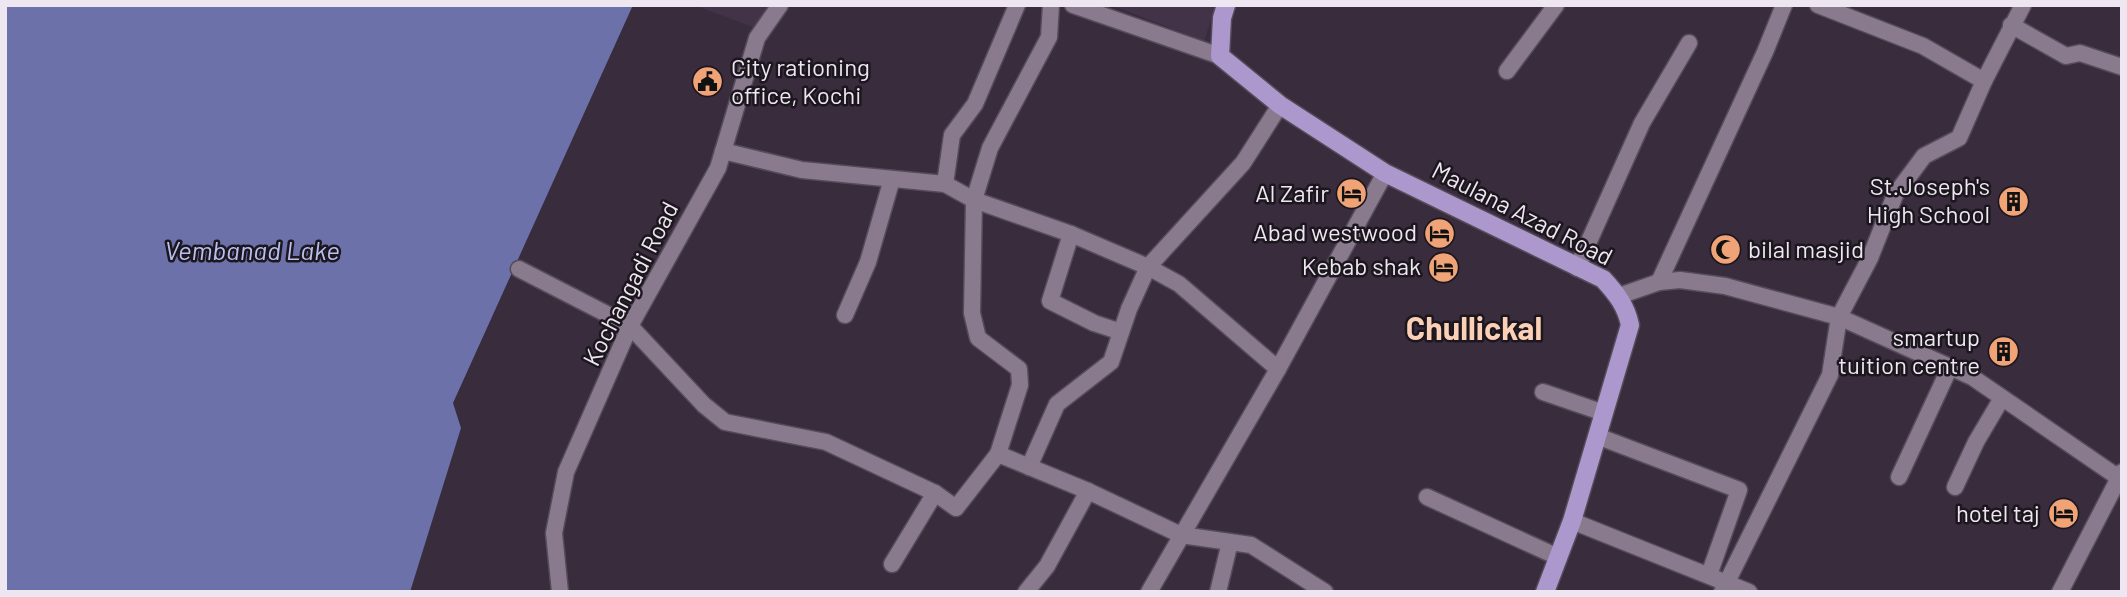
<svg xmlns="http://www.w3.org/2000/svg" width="2127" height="597" font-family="Barlow,sans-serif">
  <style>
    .built { fill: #433349 }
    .water { fill: #6c71aa }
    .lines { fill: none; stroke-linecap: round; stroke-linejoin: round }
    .minor-casing { stroke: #554b59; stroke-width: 19 }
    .major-casing { stroke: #554b59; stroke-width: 21 }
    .minor { stroke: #897a8e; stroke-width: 16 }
    .major { stroke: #ac98cc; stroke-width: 18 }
    .labels { text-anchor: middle; stroke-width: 5; stroke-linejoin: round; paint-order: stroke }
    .poi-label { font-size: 24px; fill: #eee6f1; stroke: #1c171e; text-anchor: end }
    .street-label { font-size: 24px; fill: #eee6f1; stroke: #1c171e }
    .water-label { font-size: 26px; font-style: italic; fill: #b9bff1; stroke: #1c171e }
    .district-label { font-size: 32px; font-weight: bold; fill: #fcd0b7; stroke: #1c171e }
  </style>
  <rect width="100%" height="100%" fill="#382c3d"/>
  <!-- built -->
  <g class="built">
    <path d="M 694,5 L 769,5 L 755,28 Z"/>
    <path d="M 1111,5 L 1216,5 L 1204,41 Z"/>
  </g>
  <!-- water -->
  <path class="water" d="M 5,5 L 633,5 L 453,403 L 461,428 L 410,592 L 5,592 Z"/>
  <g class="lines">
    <defs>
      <g id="minor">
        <path d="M 1051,5 L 1049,37 L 990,148 L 974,200 L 972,313 L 978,338 L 1019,369 L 1020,385 L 998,454 L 1088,491 L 1181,535 L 1251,545 L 1325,592"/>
        <path d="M 1073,5 L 1220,56"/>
        <path d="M 1818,5 L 1923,46 L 1984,81"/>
        <path d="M 2011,25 L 2066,56 L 2080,53 L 2122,67"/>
        <path d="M 1507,71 L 1556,5"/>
        <path d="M 723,151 L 802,170 L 945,184 L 974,200 L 1071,234 L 1148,267 L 1179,284 L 1278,369"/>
        <path d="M 945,184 L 952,135 L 975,104 L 1017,5"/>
        <path d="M 1071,234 L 1050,301 L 1094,323 L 1121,332"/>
        <path d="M 1577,268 L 1642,123 L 1689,43"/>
        <path d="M 519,269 L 630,326 L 704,405 L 725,422 L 826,442 L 935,493 L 956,508 L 998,454"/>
        <path d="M 1659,282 L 1765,52 L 1784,5"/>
        <path d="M 1619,296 L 1659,282 L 1680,280 L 1725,286 L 1839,317 L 1972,377 L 2122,480"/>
        <path d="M 845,315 L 868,262 L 892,179"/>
        <path d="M 1543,392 L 1604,413"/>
        <path d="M 1597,436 L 1739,490 L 1709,575"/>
        <path d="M 1029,467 L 1057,404 L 1111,362 L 1129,309 L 1148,267 L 1243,163 L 1280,105"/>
        <path d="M 1899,477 L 1950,367"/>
        <path d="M 1955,487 L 1976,442 L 2002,398"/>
        <path d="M 1427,497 L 1558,557"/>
        <path d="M 1572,521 L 1749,592"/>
        <path d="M 892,564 L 935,493"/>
        <path d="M 560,592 L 554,533 L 566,472 L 630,326 L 718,168 L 757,38 L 780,5"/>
        <path d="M 1026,592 L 1047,566 L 1088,491"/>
        <path d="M 1149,592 L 1278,369 L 1385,173"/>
        <path d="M 1218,592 L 1230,542"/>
        <path d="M 1722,592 L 1830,375 L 1839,317 L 1870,258 L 1895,195 L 1924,156 L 1959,138 L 1984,81 L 2023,5"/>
        <path d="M 2060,592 L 2122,472"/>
      </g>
      <path id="major" d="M 1226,5 L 1222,18 L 1220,56 L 1280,105 L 1385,173 L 1603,279 C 1617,294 1626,306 1630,325 L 1572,521 L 1545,592"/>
    </defs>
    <!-- minor casing -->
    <use href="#minor" class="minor-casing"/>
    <!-- major casing -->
    <use href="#major" class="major-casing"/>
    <!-- minor -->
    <use href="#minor" class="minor"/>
    <!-- major -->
    <use href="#major" class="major"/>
  </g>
  <!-- icons -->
  <defs>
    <symbol id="civic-disc" viewBox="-11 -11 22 22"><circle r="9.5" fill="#efa376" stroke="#1c171e"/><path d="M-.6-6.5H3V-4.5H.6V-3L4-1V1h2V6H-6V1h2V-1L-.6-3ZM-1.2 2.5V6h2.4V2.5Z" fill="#111"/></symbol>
    <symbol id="hotel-disc" viewBox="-11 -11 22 22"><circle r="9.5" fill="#efa376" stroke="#1c171e"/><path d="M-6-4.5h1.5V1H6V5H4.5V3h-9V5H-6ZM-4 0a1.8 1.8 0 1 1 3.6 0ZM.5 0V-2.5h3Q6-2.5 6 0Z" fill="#111"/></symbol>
    <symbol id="building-disc" viewBox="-11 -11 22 22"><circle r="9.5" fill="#efa376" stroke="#1c171e"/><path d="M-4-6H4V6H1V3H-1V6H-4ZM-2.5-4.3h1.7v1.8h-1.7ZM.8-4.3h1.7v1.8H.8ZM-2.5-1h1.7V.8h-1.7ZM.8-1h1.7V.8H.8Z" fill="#111"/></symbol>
    <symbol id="mosque-disc" viewBox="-11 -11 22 22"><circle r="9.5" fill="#efa376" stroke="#1c171e"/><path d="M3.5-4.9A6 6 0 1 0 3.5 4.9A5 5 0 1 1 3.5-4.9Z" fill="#111"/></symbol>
  </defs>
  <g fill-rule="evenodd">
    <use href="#civic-disc" x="690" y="64" width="35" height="35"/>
    <use href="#hotel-disc" x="1334" y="176" width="35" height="35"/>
    <use href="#building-disc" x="1996" y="184" width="35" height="35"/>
    <use href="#hotel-disc" x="1422" y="216" width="35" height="35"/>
    <use href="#mosque-disc" x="1708" y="232" width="35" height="35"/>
    <use href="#hotel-disc" x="1426" y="250" width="35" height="35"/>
    <use href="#building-disc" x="1986" y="334" width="35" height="35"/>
    <use href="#hotel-disc" x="2046" y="496" width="35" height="35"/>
  </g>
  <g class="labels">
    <!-- poi labels -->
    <g class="poi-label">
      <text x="731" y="76" text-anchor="start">City rationing<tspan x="731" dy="28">office, Kochi</tspan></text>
      <text x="1990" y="195">St.Joseph's<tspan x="1990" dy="28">High School</tspan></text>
      <text x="1329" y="202">Al Zafir</text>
      <text x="1417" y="241">Abad westwood</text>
      <text x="1748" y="258" text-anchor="start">bilal masjid</text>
      <text x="1421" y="275">Kebab shak</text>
      <text x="1980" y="346">smartup<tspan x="1980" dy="28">tuition centre</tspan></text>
      <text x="2040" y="522">hotel taj</text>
    </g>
    <!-- street labels -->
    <g class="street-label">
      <text transform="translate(1522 214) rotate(27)" y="8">Maulana Azad Road</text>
      <text transform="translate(631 284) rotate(-63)" y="8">Kochangadi Road</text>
    </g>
    <!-- water labels -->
    <g class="water-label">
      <text x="252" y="260">Vembanad Lake</text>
    </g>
    <!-- district labels -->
    <g class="district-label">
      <text x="1474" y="340">Chullickal</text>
    </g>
  </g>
  <!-- border -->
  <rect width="2127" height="597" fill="none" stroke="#eee6f1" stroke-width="14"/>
</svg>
